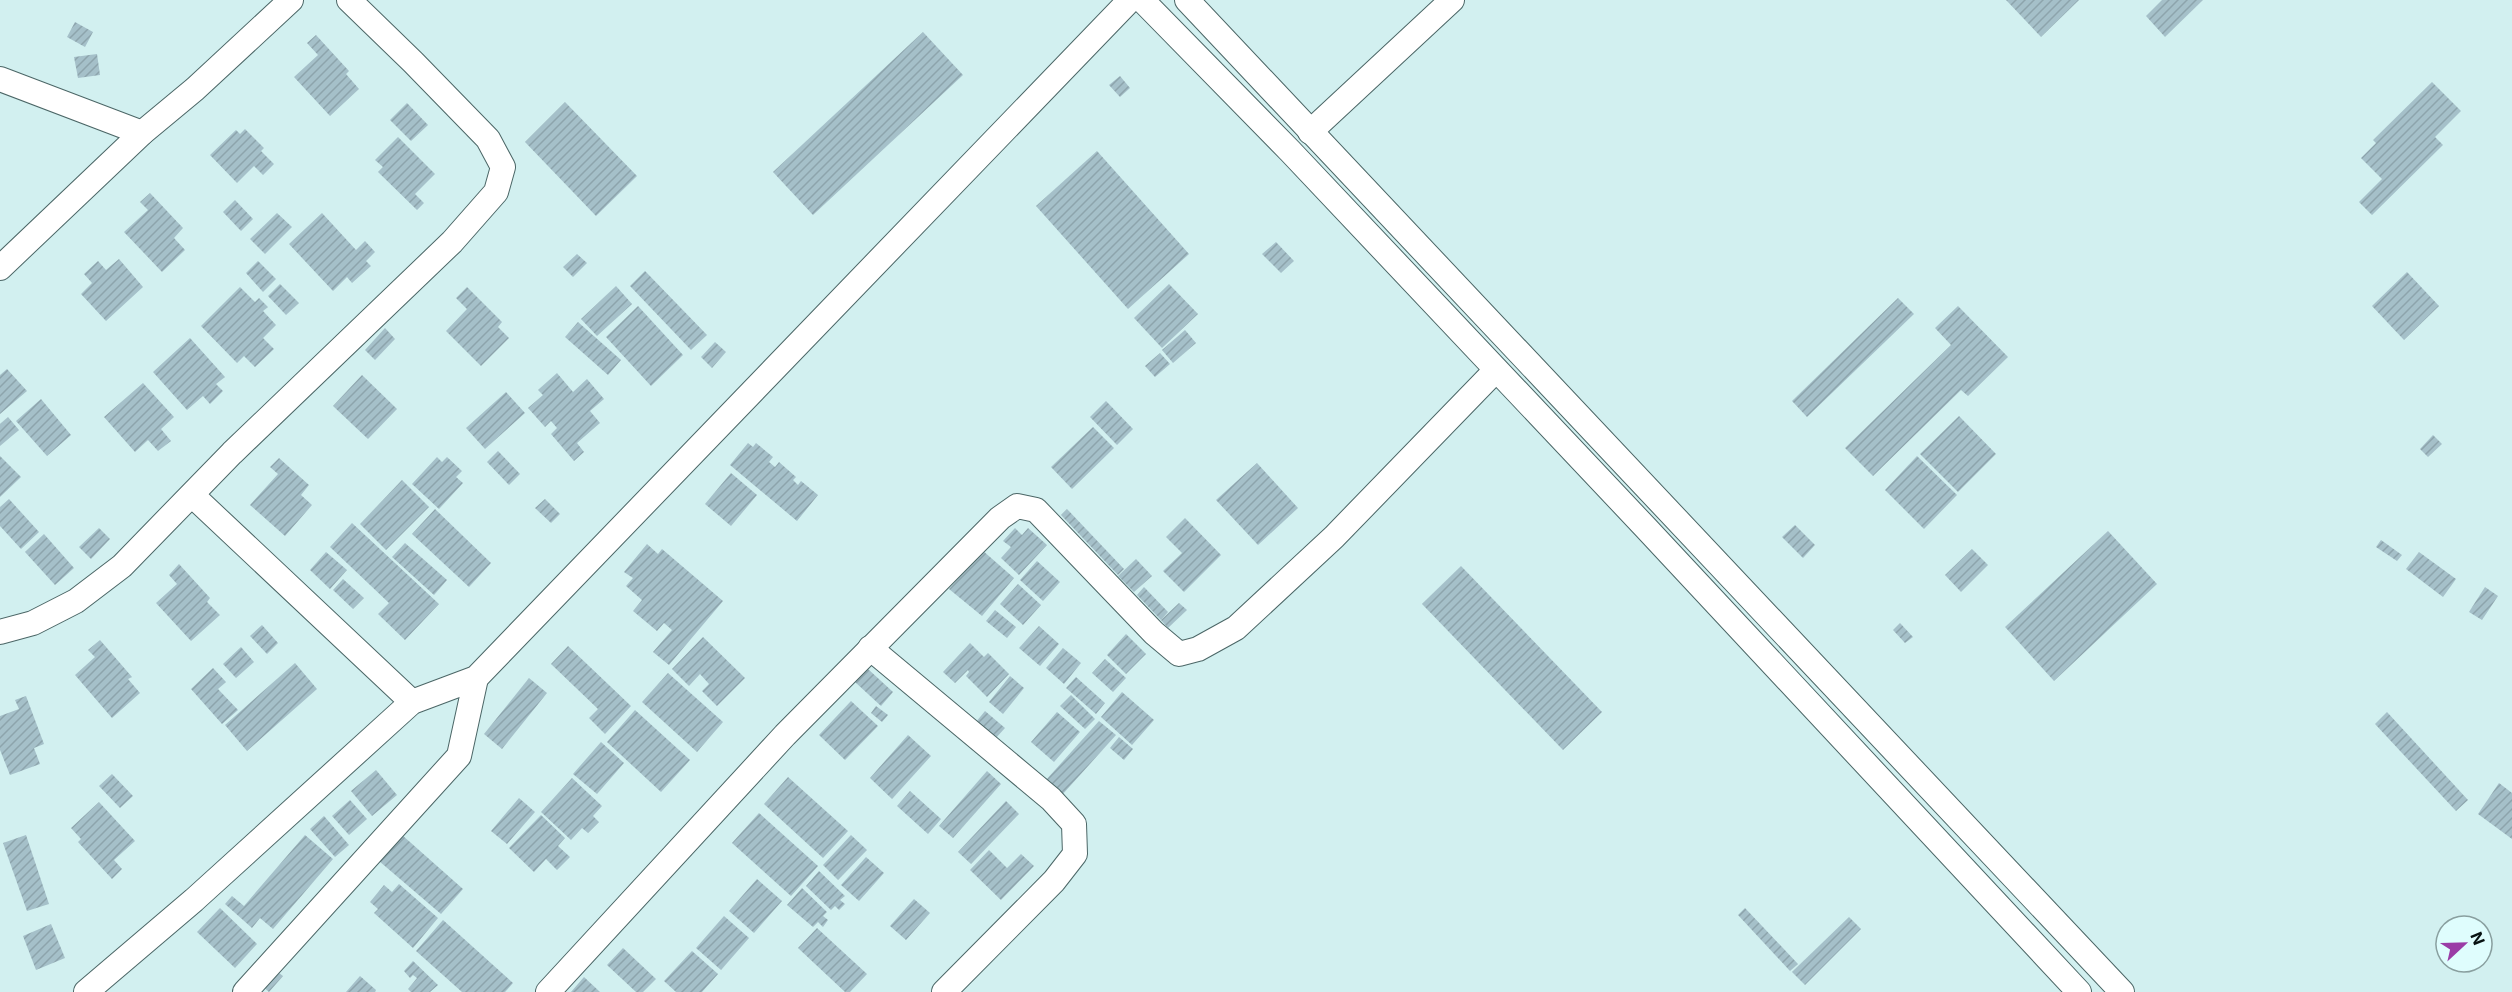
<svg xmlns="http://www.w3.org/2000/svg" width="2512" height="992" font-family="Inter,sans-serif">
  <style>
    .building { fill: url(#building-hatch) }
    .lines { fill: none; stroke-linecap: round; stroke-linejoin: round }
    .minor-casing { stroke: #4b6666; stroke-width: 26 }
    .minor { stroke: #fff; stroke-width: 24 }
  </style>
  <defs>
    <pattern id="building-hatch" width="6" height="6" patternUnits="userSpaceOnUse" patternTransform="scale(1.5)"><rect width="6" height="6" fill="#a5c0c9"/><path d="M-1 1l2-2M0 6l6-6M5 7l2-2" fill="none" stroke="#8da4ac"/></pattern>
  </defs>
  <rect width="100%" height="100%" fill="#d2f0f0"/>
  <!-- building -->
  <g class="building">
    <path d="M 2006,0 L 2079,0 L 2041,37 Z"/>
    <path d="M 2162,0 L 2203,0 L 2165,37 L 2146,16 Z"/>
    <path d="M 75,22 L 93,32 L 85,47 L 67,37 Z"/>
    <path d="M 923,32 L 963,75 L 813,215 L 773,172 Z"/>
    <path d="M 316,35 L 349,71 L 346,74 L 359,89 L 330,116 L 294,77 L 318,55 L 307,43 Z"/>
    <path d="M 97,54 L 100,75 L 78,78 L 74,57 Z"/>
    <path d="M 1120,76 L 1130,88 L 1120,97 L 1109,85 Z"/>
    <path d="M 2432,82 L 2461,111 L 2435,137 L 2443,145 L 2372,215 L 2359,202 L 2382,179 L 2361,158 L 2376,143 L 2373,140 Z"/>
    <path d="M 565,102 L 637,176 L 596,216 L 525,142 Z"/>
    <path d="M 407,103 L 428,125 L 411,141 L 390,120 Z"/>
    <path d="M 245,129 L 264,148 L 261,151 L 274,164 L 263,175 L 254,166 L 237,183 L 210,155 L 236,130 L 240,134 Z"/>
    <path d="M 398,137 L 435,174 L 415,194 L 424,203 L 417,210 L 378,172 L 383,167 L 375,160 Z"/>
    <path d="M 1097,151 L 1189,254 L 1128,309 L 1036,206 Z"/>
    <path d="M 150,193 L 183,228 L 174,238 L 185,250 L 162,272 L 124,232 L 148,210 L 140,202 Z"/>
    <path d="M 235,200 L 253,219 L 241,231 L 223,212 Z"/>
    <path d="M 277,213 L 292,227 L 265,254 L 250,239 Z"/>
    <path d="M 322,213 L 356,250 L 365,241 L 375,252 L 366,261 L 371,266 L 352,283 L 347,277 L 333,291 L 289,244 Z"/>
    <path d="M 1276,242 L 1294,261 L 1281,273 L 1262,254 Z"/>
    <path d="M 577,254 L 587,263 L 573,277 L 563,267 Z"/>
    <path d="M 119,259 L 143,287 L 106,321 L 81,294 L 92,283 L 84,274 L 98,261 L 106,270 Z"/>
    <path d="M 258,261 L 276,279 L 263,292 L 246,273 Z"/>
    <path d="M 645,271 L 707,335 L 691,350 L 630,286 Z"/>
    <path d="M 2407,272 L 2439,306 L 2404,340 L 2372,306 Z"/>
    <path d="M 280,284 L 299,303 L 286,315 L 268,296 Z"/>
    <path d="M 1169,284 L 1198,314 L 1162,348 L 1134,318 Z"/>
    <path d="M 616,286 L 632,304 L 597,336 L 581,319 Z"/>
    <path d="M 240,287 L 255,302 L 259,298 L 268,307 L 263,311 L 276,325 L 263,338 L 274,349 L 255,367 L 244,356 L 237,363 L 201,326 Z"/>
    <path d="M 467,287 L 502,322 L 498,327 L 509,338 L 481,366 L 446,331 L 467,309 L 456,298 Z"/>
    <path d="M 1898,298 L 1914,314 L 1807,417 L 1792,401 Z"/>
    <path d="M 638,306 L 683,355 L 651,386 L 606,337 Z"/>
    <path d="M 1958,306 L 2008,357 L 1968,396 L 1961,390 L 1873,476 L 1845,448 L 1951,345 L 1935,328 Z"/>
    <path d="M 578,322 L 621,360 L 608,375 L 565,337 Z"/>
    <path d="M 385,328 L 395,339 L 375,360 L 365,350 Z"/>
    <path d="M 1185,330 L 1196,343 L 1173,363 L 1162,350 Z"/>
    <path d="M 190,338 L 225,377 L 216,384 L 223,391 L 210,404 L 203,396 L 187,410 L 153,372 Z"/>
    <path d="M 715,342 L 726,352 L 712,368 L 701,357 Z"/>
    <path d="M 1160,353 L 1170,364 L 1155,377 L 1145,366 Z"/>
    <path d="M 7,369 L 27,391 L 0,414 L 0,375 Z"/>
    <path d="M 557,373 L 573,392 L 587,379 L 604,399 L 590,411 L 600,423 L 577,443 L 584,452 L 574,461 L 551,434 L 557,428 L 551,421 L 545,427 L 528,408 L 543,395 L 538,390 Z"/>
    <path d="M 362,375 L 397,409 L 368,439 L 333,406 Z"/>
    <path d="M 143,383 L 174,417 L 161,429 L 171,441 L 158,451 L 148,440 L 135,452 L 104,417 Z"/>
    <path d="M 506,392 L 525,413 L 485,449 L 466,428 Z"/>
    <path d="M 41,399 L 71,435 L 47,456 L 16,421 Z"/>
    <path d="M 1106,401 L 1133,429 L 1117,445 L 1090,417 Z"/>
    <path d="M 1959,416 L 1996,454 L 1958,492 L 1920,454 Z"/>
    <path d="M 8,417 L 19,430 L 0,446 L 0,424 Z"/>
    <path d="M 1093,427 L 1114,448 L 1072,489 L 1051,467 Z"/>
    <path d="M 2433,435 L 2442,444 L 2428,457 L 2420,449 Z"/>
    <path d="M 748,443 L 753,447 L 756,443 L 773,457 L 769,462 L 775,467 L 779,462 L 796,477 L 793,480 L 798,485 L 801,481 L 818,495 L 797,521 L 730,465 Z"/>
    <path d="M 498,451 L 520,474 L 509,485 L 487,462 Z"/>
    <path d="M 0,456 L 21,477 L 0,497 Z"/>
    <path d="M 1917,456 L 1957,495 L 1924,529 L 1885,490 Z"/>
    <path d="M 437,457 L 442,462 L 447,457 L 462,471 L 456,477 L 463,483 L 439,509 L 412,484 Z"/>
    <path d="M 279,458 L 309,485 L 301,495 L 312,505 L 285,536 L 250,505 L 278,474 L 270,467 Z"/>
    <path d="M 1257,463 L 1298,508 L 1258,545 L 1216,500 Z"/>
    <path d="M 731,473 L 757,495 L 731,526 L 705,504 Z"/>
    <path d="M 402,480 L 429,507 L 386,550 L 360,524 Z"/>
    <path d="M 9,499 L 39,532 L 21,549 L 0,526 L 0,507 Z"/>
    <path d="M 545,499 L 560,514 L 551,523 L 535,508 Z"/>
    <path d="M 435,509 L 491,563 L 469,587 L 412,534 Z"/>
    <path d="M 1067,509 L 1124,569 L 1118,575 L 1061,515 Z"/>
    <path d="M 1185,518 L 1221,555 L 1184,592 L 1163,571 L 1182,553 L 1166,537 Z"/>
    <path d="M 352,523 L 439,604 L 405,640 L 378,614 L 389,603 L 330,547 Z"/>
    <path d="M 1795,525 L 1815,545 L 1803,558 L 1782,537 Z"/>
    <path d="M 99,528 L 110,539 L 91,559 L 79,547 Z"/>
    <path d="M 1015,528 L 1022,535 L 1028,528 L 1047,545 L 1019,575 L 1001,558 L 1011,547 L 1003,541 Z"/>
    <path d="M 2108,531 L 2157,584 L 2054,681 L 2005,627 Z"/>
    <path d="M 44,534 L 74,568 L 55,585 L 25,552 Z"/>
    <path d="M 2381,540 L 2402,555 L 2397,561 L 2376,547 Z"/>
    <path d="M 405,543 L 447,580 L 434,595 L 392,557 Z"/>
    <path d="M 647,544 L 658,554 L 662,549 L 723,601 L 669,665 L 653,652 L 672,630 L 664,623 L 657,631 L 633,611 L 642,600 L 626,586 L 633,578 L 624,572 Z"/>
    <path d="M 1972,549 L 1988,565 L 1961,592 L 1945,575 Z"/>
    <path d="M 982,550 L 1014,578 L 982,616 L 949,589 Z"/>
    <path d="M 326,552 L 347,570 L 330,589 L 310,570 Z"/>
    <path d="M 2419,552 L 2456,579 L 2443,597 L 2406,569 Z"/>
    <path d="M 1136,559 L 1152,576 L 1134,592 L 1118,576 Z"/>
    <path d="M 1037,561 L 1060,582 L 1043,601 L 1020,580 Z"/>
    <path d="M 179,564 L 210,598 L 207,602 L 220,615 L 191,641 L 156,603 L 177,584 L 169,575 Z"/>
    <path d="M 1461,566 L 1602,712 L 1563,750 L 1422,604 Z"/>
    <path d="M 343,579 L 364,598 L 353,609 L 333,590 Z"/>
    <path d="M 1018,584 L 1041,605 L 1023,625 L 1000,604 Z"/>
    <path d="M 1144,587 L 1168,612 L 1161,620 L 1137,595 Z"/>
    <path d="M 2485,587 L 2498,596 L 2482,620 L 2469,612 Z"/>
    <path d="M 1179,603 L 1187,610 L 1168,628 L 1161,620 Z"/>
    <path d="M 995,610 L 1016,627 L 1007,638 L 986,621 Z"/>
    <path d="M 1900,623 L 1913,637 L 1905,643 L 1893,630 Z"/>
    <path d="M 262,625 L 278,643 L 267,654 L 250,636 Z"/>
    <path d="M 1039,626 L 1059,644 L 1040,666 L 1019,648 Z"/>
    <path d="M 1126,634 L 1146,654 L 1126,674 L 1107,655 Z"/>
    <path d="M 703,637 L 745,678 L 717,706 L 702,691 L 709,684 L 700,674 L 689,686 L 672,669 Z"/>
    <path d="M 100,640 L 132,677 L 128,679 L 140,693 L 112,718 L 75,675 L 95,657 L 88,650 Z"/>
    <path d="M 970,643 L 984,657 L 988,653 L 1009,674 L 987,697 L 966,676 L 969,672 L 968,670 L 955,683 L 943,672 Z"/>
    <path d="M 568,646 L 631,706 L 605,734 L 589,718 L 598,709 L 551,664 Z"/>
    <path d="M 241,647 L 254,662 L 236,678 L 223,664 Z"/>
    <path d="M 1063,648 L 1081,663 L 1064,684 L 1046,668 Z"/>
    <path d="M 1105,659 L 1126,678 L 1113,692 L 1092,673 Z"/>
    <path d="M 295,663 L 317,689 L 247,751 L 225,725 Z"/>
    <path d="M 213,668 L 226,682 L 218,689 L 238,710 L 222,724 L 191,689 Z"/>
    <path d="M 868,669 L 893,692 L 881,706 L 855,682 Z"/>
    <path d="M 668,673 L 723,722 L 697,752 L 642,702 Z"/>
    <path d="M 1010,676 L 1024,688 L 1003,714 L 989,702 Z"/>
    <path d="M 1076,677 L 1105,703 L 1096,714 L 1066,688 Z"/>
    <path d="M 529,678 L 547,693 L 502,749 L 484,734 Z"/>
    <path d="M 1122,692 L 1154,720 L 1132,745 L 1101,717 Z"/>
    <path d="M 1071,695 L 1095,719 L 1085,729 L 1060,706 Z"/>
    <path d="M 26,696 L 44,744 L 34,748 L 40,764 L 10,775 L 0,750 L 0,716 L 19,709 L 15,700 Z"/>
    <path d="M 851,701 L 878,726 L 845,760 L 819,735 Z"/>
    <path d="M 876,706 L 888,715 L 882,722 L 871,713 Z"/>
    <path d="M 635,710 L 690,760 L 661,792 L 607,742 Z"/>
    <path d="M 985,711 L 1005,728 L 995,739 L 976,722 Z"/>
    <path d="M 1057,712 L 1080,732 L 1054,762 L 1031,742 Z"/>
    <path d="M 2387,712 L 2468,800 L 2456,811 L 2375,724 Z"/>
    <path d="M 1099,721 L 1116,735 L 1062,795 L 1046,780 Z"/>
    <path d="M 908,735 L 931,756 L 892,799 L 870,778 Z"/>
    <path d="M 1119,737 L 1133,749 L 1124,760 L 1110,748 Z"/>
    <path d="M 601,742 L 624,763 L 597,794 L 573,774 Z"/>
    <path d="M 376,770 L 397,795 L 372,816 L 351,791 Z"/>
    <path d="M 987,771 L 1001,784 L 953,838 L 939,826 Z"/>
    <path d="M 112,774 L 133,796 L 120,808 L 99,786 Z"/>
    <path d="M 788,777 L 848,831 L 823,858 L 764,804 Z"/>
    <path d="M 572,778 L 602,806 L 593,816 L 599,822 L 588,833 L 582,828 L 571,840 L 541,812 Z"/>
    <path d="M 2499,783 L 2512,793 L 2512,839 L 2478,814 Z"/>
    <path d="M 910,791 L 941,819 L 928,834 L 897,806 Z"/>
    <path d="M 519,798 L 535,812 L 507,844 L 491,831 Z"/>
    <path d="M 350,800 L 367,819 L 349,835 L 332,816 Z"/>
    <path d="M 1006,801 L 1019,814 L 971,864 L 958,852 Z"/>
    <path d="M 99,802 L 135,841 L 114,860 L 122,869 L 112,879 L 78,842 L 81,839 L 71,828 Z"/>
    <path d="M 759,813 L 818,866 L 791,896 L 732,843 Z"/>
    <path d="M 541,815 L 565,838 L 558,846 L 570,857 L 557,870 L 546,859 L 534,872 L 509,848 Z"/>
    <path d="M 324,816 L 349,845 L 335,857 L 310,829 Z"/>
    <path d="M 26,835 L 49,904 L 27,911 L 3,843 Z"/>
    <path d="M 305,835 L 333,859 L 273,929 L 260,918 L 252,928 L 225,904 L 232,896 L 244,906 Z"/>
    <path d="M 402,835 L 463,889 L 441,914 L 379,861 Z"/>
    <path d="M 851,835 L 867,850 L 838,880 L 823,865 Z"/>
    <path d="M 989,850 L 1007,868 L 1021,854 L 1034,866 L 1001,900 L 970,870 Z"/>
    <path d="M 866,857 L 884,873 L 859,901 L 841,885 Z"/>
    <path d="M 819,871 L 845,896 L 840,900 L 845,904 L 839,910 L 835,906 L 831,910 L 806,886 Z"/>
    <path d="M 757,879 L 782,901 L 754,933 L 729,911 Z"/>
    <path d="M 399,884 L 438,918 L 413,948 L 374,913 L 378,909 L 370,902 L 384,885 L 392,892 Z"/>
    <path d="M 802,888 L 827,912 L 823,916 L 828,920 L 823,927 L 818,922 L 813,927 L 787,905 Z"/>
    <path d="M 914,899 L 930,913 L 906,940 L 890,926 Z"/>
    <path d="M 220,908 L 257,944 L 235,968 L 197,932 Z"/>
    <path d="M 1745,908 L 1798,964 L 1790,971 L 1738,915 Z"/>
    <path d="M 724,916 L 749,938 L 721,970 L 696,948 Z"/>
    <path d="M 1849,917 L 1861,929 L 1805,985 L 1792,972 Z"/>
    <path d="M 443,920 L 513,983 L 505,992 L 462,992 L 416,951 Z"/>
    <path d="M 51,924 L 65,958 L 36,970 L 23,936 Z"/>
    <path d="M 817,928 L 867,974 L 850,992 L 845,992 L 798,948 Z"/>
    <path d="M 623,948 L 656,979 L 643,992 L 636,992 L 607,965 Z"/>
    <path d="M 692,951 L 718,974 L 702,992 L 676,992 L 664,981 Z"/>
    <path d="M 413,961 L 438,985 L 430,992 L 411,992 L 408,989 L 417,978 L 413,975 L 410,978 L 404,971 Z"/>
    <path d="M 274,969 L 283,976 L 269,992 L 261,985 Z"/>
    <path d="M 360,976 L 376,990 L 375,992 L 346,992 Z"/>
    <path d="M 584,977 L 600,992 L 571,992 Z"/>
  </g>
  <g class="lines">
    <defs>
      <g id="minor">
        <path d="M 1142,0 L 1290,151 L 1646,528 L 2079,992"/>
        <path d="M 1187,0 L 2122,992"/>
        <path d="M 0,79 L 142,133"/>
        <path d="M 1310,132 L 1452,0"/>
        <path d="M 0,268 L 142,133 L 195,89 L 291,0"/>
        <path d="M 192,495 L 412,702"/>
        <path d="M 0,632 L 33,623 L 76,601 L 122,566 L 232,453 L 452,242 L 496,192 L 503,167 L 488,139 L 413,62 L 349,0"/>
        <path d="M 870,648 L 1051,799 L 1074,824 L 1075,854 L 1054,881 L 944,992"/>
        <path d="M 86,992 L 194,900 L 412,702 L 476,678 L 1130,0"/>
        <path d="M 245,992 L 459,756 L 476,678"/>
        <path d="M 548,992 L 785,735 L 1000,518 L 1017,506 L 1036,510 L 1154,633 L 1179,654 L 1198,649 L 1236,628 L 1334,537 L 1496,370"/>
      </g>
    </defs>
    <!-- minor casing -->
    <use href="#minor" class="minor-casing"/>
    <!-- minor -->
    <use href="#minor" class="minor"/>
  </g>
  <!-- north arrow -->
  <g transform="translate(2464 944) rotate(68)"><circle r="28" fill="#dffdfd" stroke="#899f9f" stroke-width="1.5"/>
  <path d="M0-4.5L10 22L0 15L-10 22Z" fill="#9a3ca6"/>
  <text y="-9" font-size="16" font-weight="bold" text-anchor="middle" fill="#071111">N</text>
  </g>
</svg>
